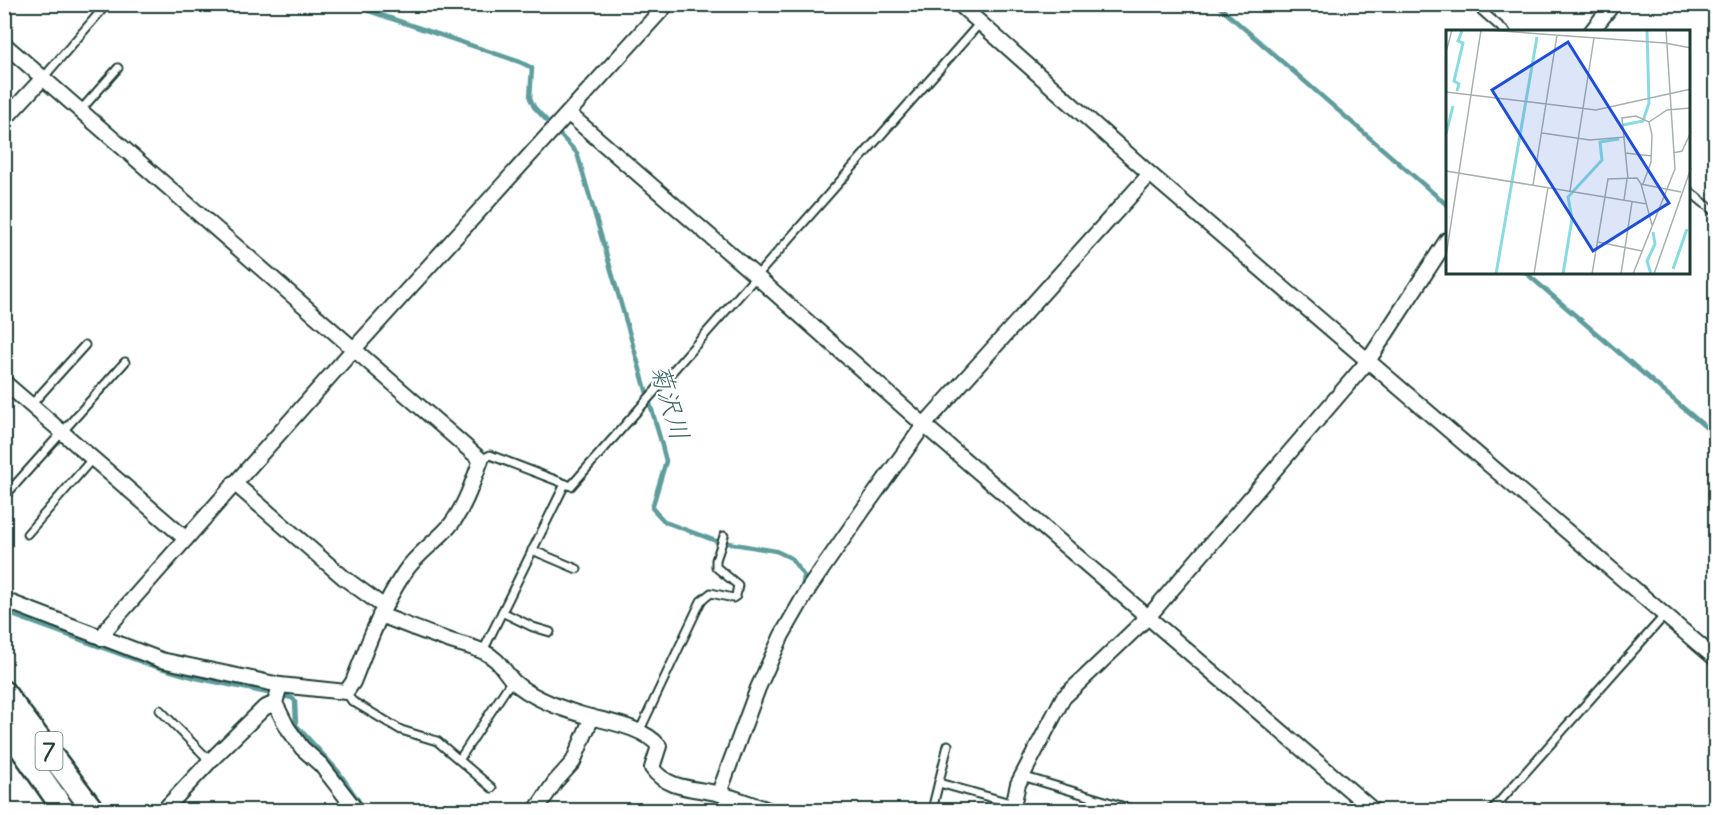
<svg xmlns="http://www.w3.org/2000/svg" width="1720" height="815" font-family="Mynerve,'Klee One',sans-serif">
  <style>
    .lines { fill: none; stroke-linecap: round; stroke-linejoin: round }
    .stream { stroke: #5f9c9c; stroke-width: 4.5 }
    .lane-casing { stroke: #1f3d34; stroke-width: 11 }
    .street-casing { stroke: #1f3d34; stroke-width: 18 }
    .primary-casing { stroke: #1f3d34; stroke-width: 26 }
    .lane { stroke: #fff; stroke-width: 7 }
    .street { stroke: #fff; stroke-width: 14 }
    .primary { stroke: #fff; stroke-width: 21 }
    .labels { text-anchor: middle; stroke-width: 4.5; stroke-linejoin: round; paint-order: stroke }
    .shield { fill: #fff; stroke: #627771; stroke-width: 1.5 }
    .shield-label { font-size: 22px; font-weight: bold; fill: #1f3d34 }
    .water-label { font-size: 26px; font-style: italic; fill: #3a645f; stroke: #fff }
    .inset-river { fill: none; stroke: #8adbe1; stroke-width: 3 }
    .inset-road { fill: none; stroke: #a5b1ae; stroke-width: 1.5 }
    .view { fill: #1d4ed8; fill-opacity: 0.15; stroke: #1d4ed8; stroke-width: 3 }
    .inset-edge { fill: none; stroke: #1f3d34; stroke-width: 3 }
  </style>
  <rect width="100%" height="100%" fill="#fff"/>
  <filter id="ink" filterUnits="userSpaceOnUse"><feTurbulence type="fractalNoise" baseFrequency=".0167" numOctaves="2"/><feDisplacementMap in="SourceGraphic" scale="12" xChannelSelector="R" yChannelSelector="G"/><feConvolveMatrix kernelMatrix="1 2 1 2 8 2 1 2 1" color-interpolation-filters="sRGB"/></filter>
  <g filter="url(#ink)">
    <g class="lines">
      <!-- stream -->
      <g class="stream">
        <path d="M 356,4 L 369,11 L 520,62 L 532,68 L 530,98 L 534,107 L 577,153 L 660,438 L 666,461 L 652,508 L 665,522 L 716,541 L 776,551 L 791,558 L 804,576 L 802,590"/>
        <path d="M 1216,4 L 1447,205"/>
        <path d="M 1526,273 L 1716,436"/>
        <path d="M 4,612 L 147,664 L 196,678 L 292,698 L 295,701 L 296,725 L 338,771 L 365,810"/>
        <path d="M 716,799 L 747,810"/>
      </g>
      <defs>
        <g id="lane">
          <path d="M 1474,4 L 1506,32"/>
          <path d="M 43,78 L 107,4"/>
          <path d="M 80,111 L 118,68"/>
          <path d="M 1688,190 L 1716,213"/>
          <path d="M 31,405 L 85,345"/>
          <path d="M 481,460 L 490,455 L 571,486 L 980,23"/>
          <path d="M 4,497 L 125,362"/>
          <path d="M 27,534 L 93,458"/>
          <path d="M 532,550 L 577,569"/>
          <path d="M 502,612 L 533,627 L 550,632"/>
          <path d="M 483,651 L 565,484"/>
          <path d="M 346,692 L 352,701 L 401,730 L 437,741 L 492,788"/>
          <path d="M 160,710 L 210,761"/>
          <path d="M 639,732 L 701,601 L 711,593 L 733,598 L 736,596 L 738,585 L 716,567 L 716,560 L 724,536"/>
          <path d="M 459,760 L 512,680"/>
          <path d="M 1022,776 L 1135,810"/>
          <path d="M 939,783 L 1014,804"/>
          <path d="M 932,810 L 948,745"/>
          <path d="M 1492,810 L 1665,615"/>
        </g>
        <g id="street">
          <path d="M 959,4 L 1150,174 L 1716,659"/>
          <path d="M 1591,32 L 1613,4"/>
          <path d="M 4,44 L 481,460 C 473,481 466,504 452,523 C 438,541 417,553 404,573 C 381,608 368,644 353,682 L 346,692 L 280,685 L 275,703 L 287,727 L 302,748 L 321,765 L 356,810"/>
          <path d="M 569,114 L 756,276 L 924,425 L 1373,810"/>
          <path d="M 4,120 L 43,78"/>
          <path d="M 4,382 L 186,539"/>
          <path d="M 234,483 L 343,577 L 383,606"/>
          <path d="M 4,600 L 161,660 L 280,685"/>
          <path d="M 380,615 C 402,623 423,632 445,639 C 458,644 472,646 484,652 C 499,659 503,670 513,681 C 531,698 560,708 583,715 C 607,722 642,726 659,746 L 652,768 C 667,790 697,788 720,794 C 736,798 753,805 769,810"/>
          <path d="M 102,638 L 108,627 L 353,350 L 667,4"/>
          <path d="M 719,793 L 758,688 L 782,635 L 809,588 L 863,510 L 924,425 L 1150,174"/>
          <path d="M 164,810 L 210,761 L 264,708 L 275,703"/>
          <path d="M 536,810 L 555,782 L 573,762 L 592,717"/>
          <path d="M 1012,810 L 1018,784 L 1063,698 L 1149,616 L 1368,361 L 1447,240"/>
        </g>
        <g id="primary">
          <path d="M 4,692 L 93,810"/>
          <path d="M 4,724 L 64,810"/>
        </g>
      </defs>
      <!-- lane casing -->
      <use href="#lane" class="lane-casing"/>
      <!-- street casing -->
      <use href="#street" class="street-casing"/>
      <!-- primary casing -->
      <use href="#primary" class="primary-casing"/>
      <!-- lane -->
      <use href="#lane" class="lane"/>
      <!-- street -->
      <use href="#street" class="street"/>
      <!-- primary -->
      <use href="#primary" class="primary"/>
    </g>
  </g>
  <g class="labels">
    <!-- shield labels -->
    <rect class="shield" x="35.5" y="732" width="27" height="38" rx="4.5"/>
    <g class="shield-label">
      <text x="49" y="759">7</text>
    </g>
    <!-- water labels -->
    <g class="water-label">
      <text transform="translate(670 402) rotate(74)" y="9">菊沢川</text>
    </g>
  </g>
  <!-- overview -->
  <g transform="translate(1446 30)">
    <rect width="244" height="244" fill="#fff"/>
    <path class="inset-river" d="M 11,61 L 13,54 L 8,51 L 17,13 L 12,11 L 16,1M 177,95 L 197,91 L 203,73 L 201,1M 0,104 L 7,76M 227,239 L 241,199M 50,244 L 91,7M 117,244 L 126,189 L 122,167 L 156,130 L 154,112 L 173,109M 205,244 L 201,231 L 209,214 L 207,202"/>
    <path class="inset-road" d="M 41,0 L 219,13M 219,13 L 245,18M 0,22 L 6,0M 0,62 L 150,80 L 245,59M 203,92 L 221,80 L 245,78M 96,103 L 144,110 L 179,107M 179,123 L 206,126M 227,123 L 236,121 L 245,102M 0,141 L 201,174M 182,149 L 176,88 L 190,86 L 203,92 L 206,105 L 205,132 L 197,154M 195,154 L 206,195M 87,155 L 111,5M 124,161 L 148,8M 178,170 L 181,149M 152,212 L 196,221M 0,226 L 35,0M 88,244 L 102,157M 146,244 L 162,149 L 191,148 L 195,154 L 235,162M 175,244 L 186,172M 187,244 L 229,139 L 220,0M 208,244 L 245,138"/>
    <path class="view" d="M 122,12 L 223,173 L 147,221 L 46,60 Z"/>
    <rect width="244" height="244" class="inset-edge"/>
  </g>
  <!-- margin -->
  <rect width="1720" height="815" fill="none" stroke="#fff" stroke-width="24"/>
  <rect x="12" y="12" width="1696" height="791" fill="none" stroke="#1f3d34" stroke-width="2" filter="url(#ink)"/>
</svg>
